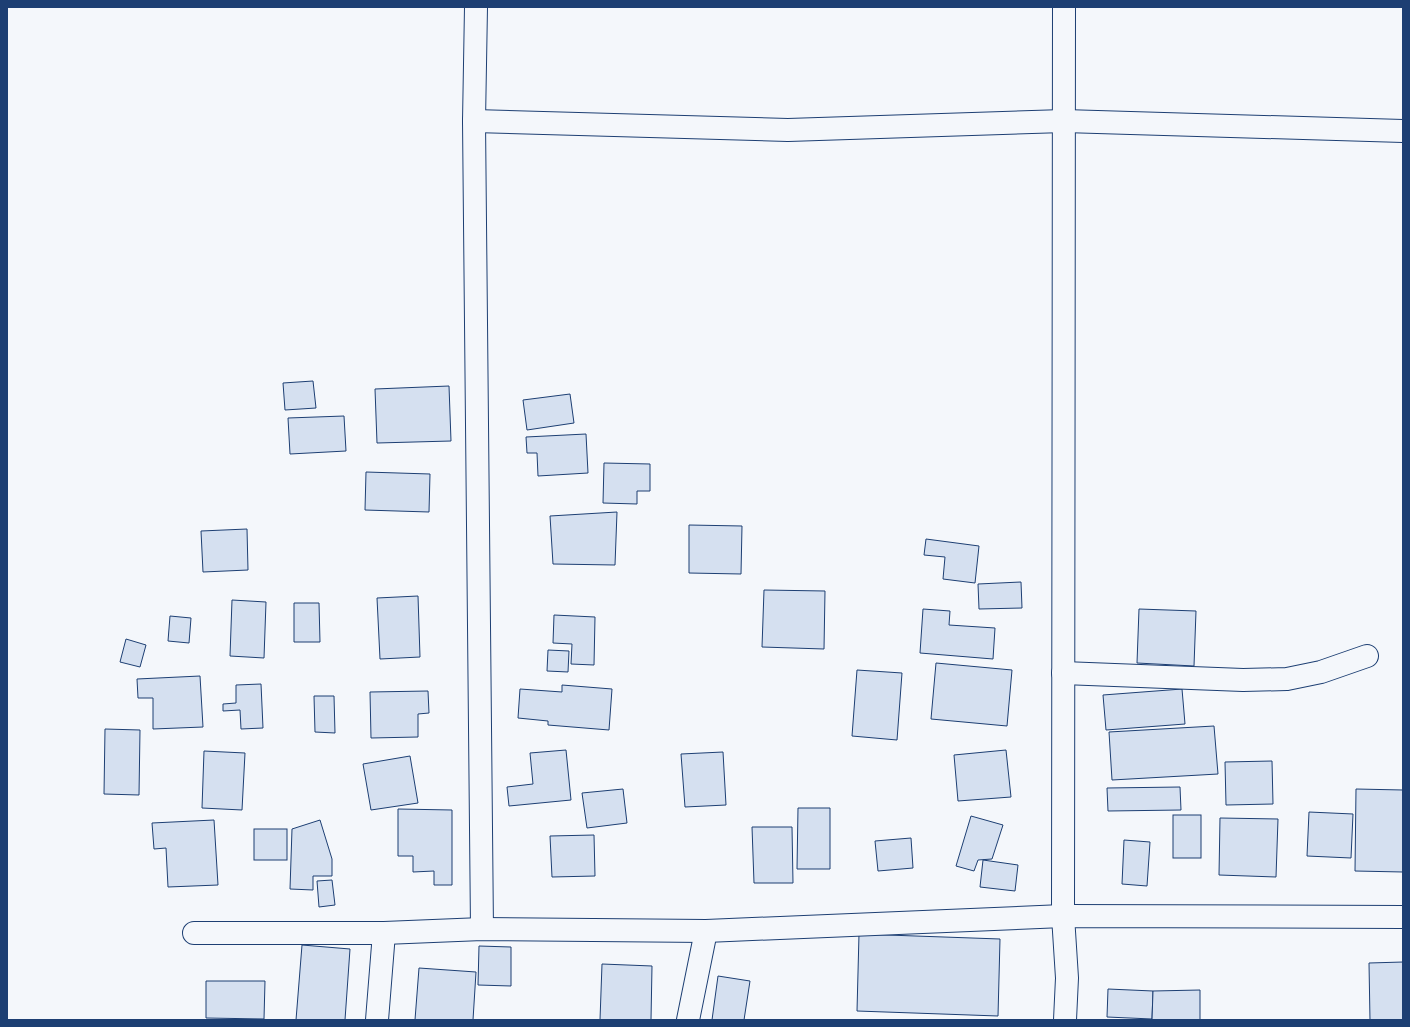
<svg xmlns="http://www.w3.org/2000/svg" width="1410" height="1027" font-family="'Source Sans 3',sans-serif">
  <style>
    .building { fill: #d5e0f0; stroke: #1d3f73 }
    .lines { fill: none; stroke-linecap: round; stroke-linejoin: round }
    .minor-casing { stroke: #1d3f73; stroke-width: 24 }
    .tertiary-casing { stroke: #1d3f73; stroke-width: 24 }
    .minor { stroke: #f4f7fb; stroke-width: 22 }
    .tertiary { stroke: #f4f7fb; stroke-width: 22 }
  </style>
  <rect width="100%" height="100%" fill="#f4f7fb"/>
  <!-- building -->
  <g class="building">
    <path d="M 313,381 L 316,408 L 285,410 L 283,383 Z"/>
    <path d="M 449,386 L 451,441 L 377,443 L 375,389 Z"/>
    <path d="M 570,394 L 574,423 L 527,430 L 523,400 Z"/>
    <path d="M 344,416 L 346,451 L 290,454 L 288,418 Z"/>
    <path d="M 586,434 L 588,473 L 538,476 L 537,453 L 527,453 L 526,437 Z"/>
    <path d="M 604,463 L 650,464 L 650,491 L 637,491 L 637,504 L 603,503 Z"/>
    <path d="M 366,472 L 430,474 L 429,512 L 365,510 Z"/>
    <path d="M 617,512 L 615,565 L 553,564 L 550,516 Z"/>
    <path d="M 689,525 L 742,526 L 741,574 L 689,573 Z"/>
    <path d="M 247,529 L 248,570 L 203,572 L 201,531 Z"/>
    <path d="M 926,539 L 979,546 L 975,583 L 943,579 L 945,557 L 924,555 Z"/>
    <path d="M 1021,582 L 1022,608 L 979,609 L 978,584 Z"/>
    <path d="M 764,590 L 825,591 L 824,649 L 762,647 Z"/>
    <path d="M 418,596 L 420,657 L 380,659 L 377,598 Z"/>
    <path d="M 232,600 L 266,602 L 264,658 L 230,656 Z"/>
    <path d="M 294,603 L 319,603 L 320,642 L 294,642 Z"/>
    <path d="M 923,609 L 950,611 L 949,625 L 995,628 L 993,659 L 920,653 Z"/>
    <path d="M 1139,609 L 1196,611 L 1194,666 L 1137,663 Z"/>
    <path d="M 554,615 L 595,617 L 594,665 L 571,664 L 572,644 L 553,643 Z"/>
    <path d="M 170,616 L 191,618 L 189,643 L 168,641 Z"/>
    <path d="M 126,639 L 146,645 L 140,667 L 120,662 Z"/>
    <path d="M 548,650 L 569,651 L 568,672 L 547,671 Z"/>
    <path d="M 936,663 L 1012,670 L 1007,726 L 931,719 Z"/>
    <path d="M 857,670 L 902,673 L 897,740 L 852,736 Z"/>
    <path d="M 200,676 L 203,727 L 153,729 L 153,698 L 138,698 L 137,679 Z"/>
    <path d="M 261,684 L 263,728 L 241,729 L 240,710 L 223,711 L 223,704 L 236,703 L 236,685 Z"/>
    <path d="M 562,685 L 612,689 L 609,730 L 548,725 L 548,721 L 518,718 L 520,689 L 562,692 Z"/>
    <path d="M 1182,689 L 1185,724 L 1106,730 L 1103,695 Z"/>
    <path d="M 428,691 L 429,713 L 418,714 L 418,737 L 371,738 L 370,692 Z"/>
    <path d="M 314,696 L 334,696 L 335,733 L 315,732 Z"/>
    <path d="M 1214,726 L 1218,774 L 1112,780 L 1109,732 Z"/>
    <path d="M 105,729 L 140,730 L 139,795 L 104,794 Z"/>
    <path d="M 566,750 L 571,800 L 509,806 L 507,787 L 533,784 L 530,753 Z"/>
    <path d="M 1006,750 L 1011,797 L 958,801 L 954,755 Z"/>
    <path d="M 204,751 L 245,753 L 242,810 L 202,808 Z"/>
    <path d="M 723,752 L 726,805 L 685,807 L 681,754 Z"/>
    <path d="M 410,756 L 418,803 L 371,810 L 363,764 Z"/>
    <path d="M 1272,761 L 1273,804 L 1226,805 L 1225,762 Z"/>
    <path d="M 1180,787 L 1181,810 L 1108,811 L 1107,788 Z"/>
    <path d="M 623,789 L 627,823 L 587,828 L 582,793 Z"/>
    <path d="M 1356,789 L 1403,790 L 1403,872 L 1355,871 Z"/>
    <path d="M 798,808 L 830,808 L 830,869 L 797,869 Z"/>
    <path d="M 398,809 L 452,810 L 452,885 L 434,885 L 434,871 L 413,872 L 413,856 L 398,856 Z"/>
    <path d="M 1309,812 L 1353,814 L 1351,858 L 1307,856 Z"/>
    <rect x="1173" y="815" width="28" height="43"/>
    <path d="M 971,816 L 1003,825 L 992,859 L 978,860 L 974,871 L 956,866 Z"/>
    <path d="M 1220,818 L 1278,819 L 1276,877 L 1219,875 Z"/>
    <path d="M 214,820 L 218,885 L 168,887 L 166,848 L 154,849 L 152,823 Z"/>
    <path d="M 320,820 L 332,859 L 332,876 L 313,876 L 313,890 L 290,889 L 292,829 Z"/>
    <path d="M 752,827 L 792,827 L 793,883 L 754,883 Z"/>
    <rect x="254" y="829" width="33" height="31"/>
    <path d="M 594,835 L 595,876 L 552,877 L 550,836 Z"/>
    <path d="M 911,838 L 913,868 L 878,871 L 875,841 Z"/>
    <path d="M 1124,840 L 1150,842 L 1147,886 L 1122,884 Z"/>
    <path d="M 983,860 L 1018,865 L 1015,891 L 980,887 Z"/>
    <path d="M 332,880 L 335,905 L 319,907 L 317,881 Z"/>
    <path d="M 859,934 L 1000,939 L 998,1016 L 857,1011 Z"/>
    <path d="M 302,945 L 350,949 L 345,1020 L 296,1020 Z"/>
    <path d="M 479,946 L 511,947 L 511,986 L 478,985 Z"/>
    <path d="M 1403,962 L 1403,1020 L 1370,1020 L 1369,963 Z"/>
    <path d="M 602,964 L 652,966 L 651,1020 L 600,1020 Z"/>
    <path d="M 419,968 L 476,972 L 473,1020 L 415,1020 Z"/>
    <path d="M 718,976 L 750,981 L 744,1020 L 712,1020 Z"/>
    <path d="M 206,981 L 265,981 L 264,1019 L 206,1018 Z"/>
    <path d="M 1108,989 L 1153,991 L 1152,1019 L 1107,1017 Z"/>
    <path d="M 1200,990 L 1200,1020 L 1152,1020 L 1153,991 Z"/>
  </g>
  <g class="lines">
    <defs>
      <g id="minor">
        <path d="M 476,7 L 474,121 L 482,929"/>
        <path d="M 474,121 L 788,130 L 1064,121 L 1403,131"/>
        <path d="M 1063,673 L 1243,680 L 1287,679 L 1321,672 L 1367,656"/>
        <path d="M 194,933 L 384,933 L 482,929 L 706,931 L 1063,916 L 1403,917"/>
        <path d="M 377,1020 L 384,933"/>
        <path d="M 688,1020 L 706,931"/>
      </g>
      <path id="tertiary" d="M 1064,7 L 1063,916 L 1067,978 L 1065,1020"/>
    </defs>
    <!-- minor casing -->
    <use href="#minor" class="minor-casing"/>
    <!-- tertiary casing -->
    <use href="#tertiary" class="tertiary-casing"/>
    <!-- minor -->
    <use href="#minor" class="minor"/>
    <!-- tertiary -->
    <use href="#tertiary" class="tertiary"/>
  </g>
  <!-- border -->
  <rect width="1410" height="1027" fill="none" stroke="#1d3f73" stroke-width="16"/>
</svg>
